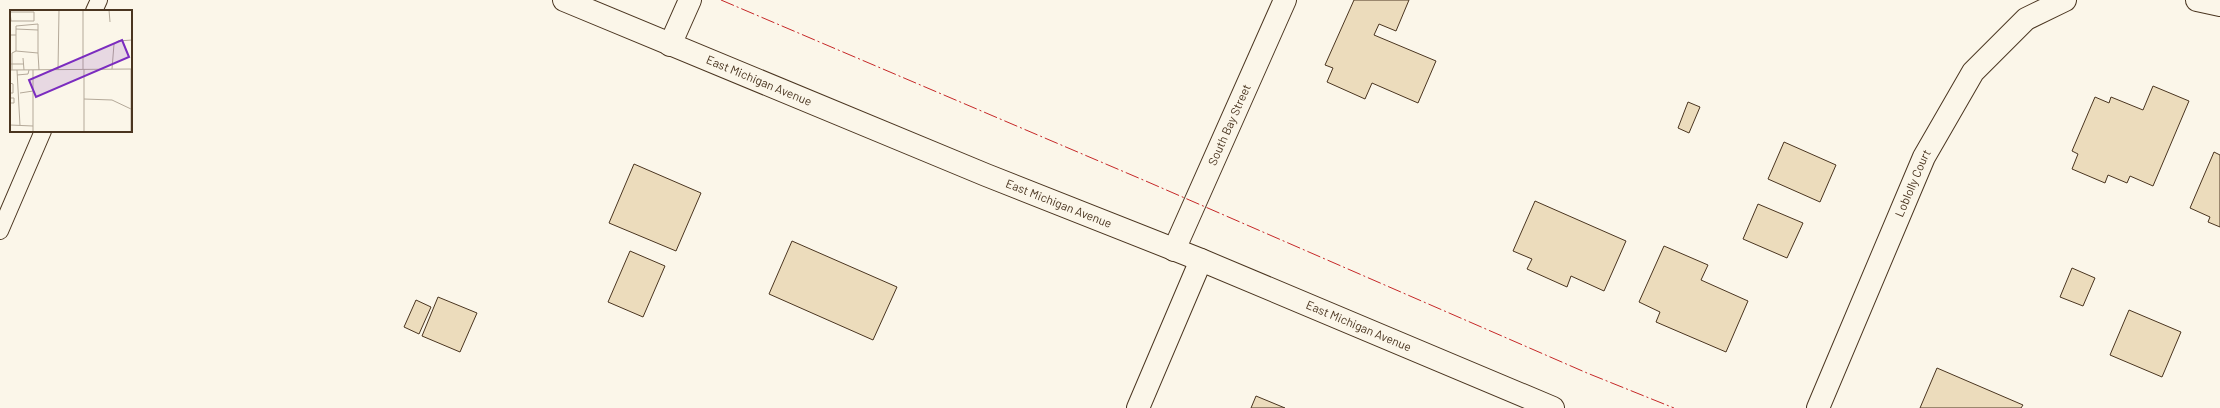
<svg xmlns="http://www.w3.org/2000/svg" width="2220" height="408" font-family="Barlow,sans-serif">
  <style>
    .building { fill: #ecdcbc; stroke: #4a3520 }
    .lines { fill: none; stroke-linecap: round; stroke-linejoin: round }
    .service-casing { stroke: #4a3520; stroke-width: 18 }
    .minor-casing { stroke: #4a3520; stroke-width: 24 }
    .tertiary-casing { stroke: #4a3520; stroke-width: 24 }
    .service { stroke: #fbf6e9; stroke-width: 16 }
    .minor { stroke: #fbf6e9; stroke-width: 22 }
    .tertiary { stroke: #fbf6e9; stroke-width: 22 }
    .power { stroke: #c62828; stroke-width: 1; stroke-dasharray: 14 3 2 3; stroke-linecap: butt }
    .labels { text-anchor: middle; stroke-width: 3; stroke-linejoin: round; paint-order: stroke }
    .street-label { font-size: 12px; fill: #4a3520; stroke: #fbf6e9 }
    .inset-road { fill: none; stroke: #b4a999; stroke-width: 1 }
    .view { fill: #7b2cbf; fill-opacity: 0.15; stroke: #7b2cbf; stroke-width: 2 }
    .inset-edge { fill: none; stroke: #4a3520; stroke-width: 2 }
  </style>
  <rect width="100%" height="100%" fill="#fbf6e9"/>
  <!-- building -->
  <g class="building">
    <path d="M 1354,0 L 1409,0 L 1396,31 L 1379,24 L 1374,35 L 1436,61 L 1418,103 L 1372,83 L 1365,99 L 1327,82 L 1333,68 L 1325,65 Z"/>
    <path d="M 2153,86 L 2189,101 L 2153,186 L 2130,176 L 2127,183 L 2108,175 L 2105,183 L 2072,169 L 2078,154 L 2072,151 L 2095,97 L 2109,103 L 2111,97 L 2143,110 Z"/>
    <path d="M 1688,102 L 1700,107 L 1689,133 L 1678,128 Z"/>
    <path d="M 1784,142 L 1836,165 L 1820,202 L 1768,179 Z"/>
    <path d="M 2214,152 L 2220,155 L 2220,227 L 2208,222 L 2210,217 L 2190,208 Z"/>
    <path d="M 634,164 L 701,193 L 676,251 L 609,223 Z"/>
    <path d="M 1535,201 L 1626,241 L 1604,291 L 1571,276 L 1567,287 L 1527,269 L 1532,259 L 1513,251 Z"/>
    <path d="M 1758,204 L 1803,223 L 1787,258 L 1743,239 Z"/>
    <path d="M 792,241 L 897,287 L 873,340 L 769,294 Z"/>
    <path d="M 1664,246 L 1708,265 L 1701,280 L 1748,301 L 1726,352 L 1656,322 L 1660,312 L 1639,302 Z"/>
    <path d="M 630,251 L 665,266 L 643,317 L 608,302 Z"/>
    <path d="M 2072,268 L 2095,278 L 2083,306 L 2060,297 Z"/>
    <path d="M 438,297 L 477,313 L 460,352 L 422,336 Z"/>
    <path d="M 416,300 L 431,307 L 419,334 L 404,327 Z"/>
    <path d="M 2129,310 L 2181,332 L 2162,377 L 2110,355 Z"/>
    <path d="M 1937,368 L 2023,405 L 2021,408 L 1920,408 Z"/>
    <path d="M 1256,396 L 1285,408 L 1251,408 Z"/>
  </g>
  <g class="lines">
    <defs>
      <g id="service">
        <path d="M 94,11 L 99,0"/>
        <path d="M 0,231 L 43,131"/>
      </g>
      <g id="minor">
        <path d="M 2197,0 L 2220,5"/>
        <path d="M 670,45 L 690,0"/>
        <path id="s1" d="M 1174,250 L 1285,0"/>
        <path d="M 1138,408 L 1201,260"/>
        <path id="s2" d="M 1818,408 L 1924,157 L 1973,72 L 2026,19 L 2065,0"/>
      </g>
      <g id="tertiary">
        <path id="s3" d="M 564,0 L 986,175 L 1201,260 L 1553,408"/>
      </g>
    </defs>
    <!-- service casing -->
    <use href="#service" class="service-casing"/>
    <!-- minor casing -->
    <use href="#minor" class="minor-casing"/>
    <!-- tertiary casing -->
    <use href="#tertiary" class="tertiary-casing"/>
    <!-- service -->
    <use href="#service" class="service"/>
    <!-- minor -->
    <use href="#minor" class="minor"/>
    <!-- tertiary -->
    <use href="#tertiary" class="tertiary"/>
    <!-- power -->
    <path class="power" d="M 721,0 L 1148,182 L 1587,373 L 1674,408"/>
  </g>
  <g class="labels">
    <!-- street labels -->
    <g class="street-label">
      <text dy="4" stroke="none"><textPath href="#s3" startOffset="211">East Michigan Avenue</textPath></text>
      <text dy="4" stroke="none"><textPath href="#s1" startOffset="137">South Bay Street</textPath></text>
      <text dy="4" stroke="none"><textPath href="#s2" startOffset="244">Loblolly Court</textPath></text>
      <text dy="4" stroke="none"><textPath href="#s3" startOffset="535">East Michigan Avenue</textPath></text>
      <text dy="4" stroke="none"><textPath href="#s3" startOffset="859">East Michigan Avenue</textPath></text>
    </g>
  </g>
  <!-- overview -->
  <g transform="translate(10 10)">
    <rect width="122" height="122" fill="#fbf6e9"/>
    <path class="inset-road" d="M 99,0 L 100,12M 0,2 L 24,2 L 24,11 L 1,11 ZM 28,20 L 28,43M 0,25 L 6,25 L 6,41 L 2,43 L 2,60M 6,25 L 6,16 L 28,14 L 28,20 L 6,19M 6,41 L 28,43 L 29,60M 13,48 L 14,60M 0,54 L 14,54M 73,59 L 73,0M 74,59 L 74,122M 102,59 L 104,34 L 108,31 L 122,30M 121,59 L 121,122M 0,60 L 122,59M 7,60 L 10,116M 48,60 L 49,0M 7,65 L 18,64 L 19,60M 0,73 L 3,74 L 3,83 L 0,83M 10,83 L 23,81M 0,88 L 4,88 L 4,93 L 0,93M 74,89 L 102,90 L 121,99M 0,115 L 23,116M 23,122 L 23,60"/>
    <path class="view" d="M 112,30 L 119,47 L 26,87 L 19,70 Z"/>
    <rect width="122" height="122" class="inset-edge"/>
  </g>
</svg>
